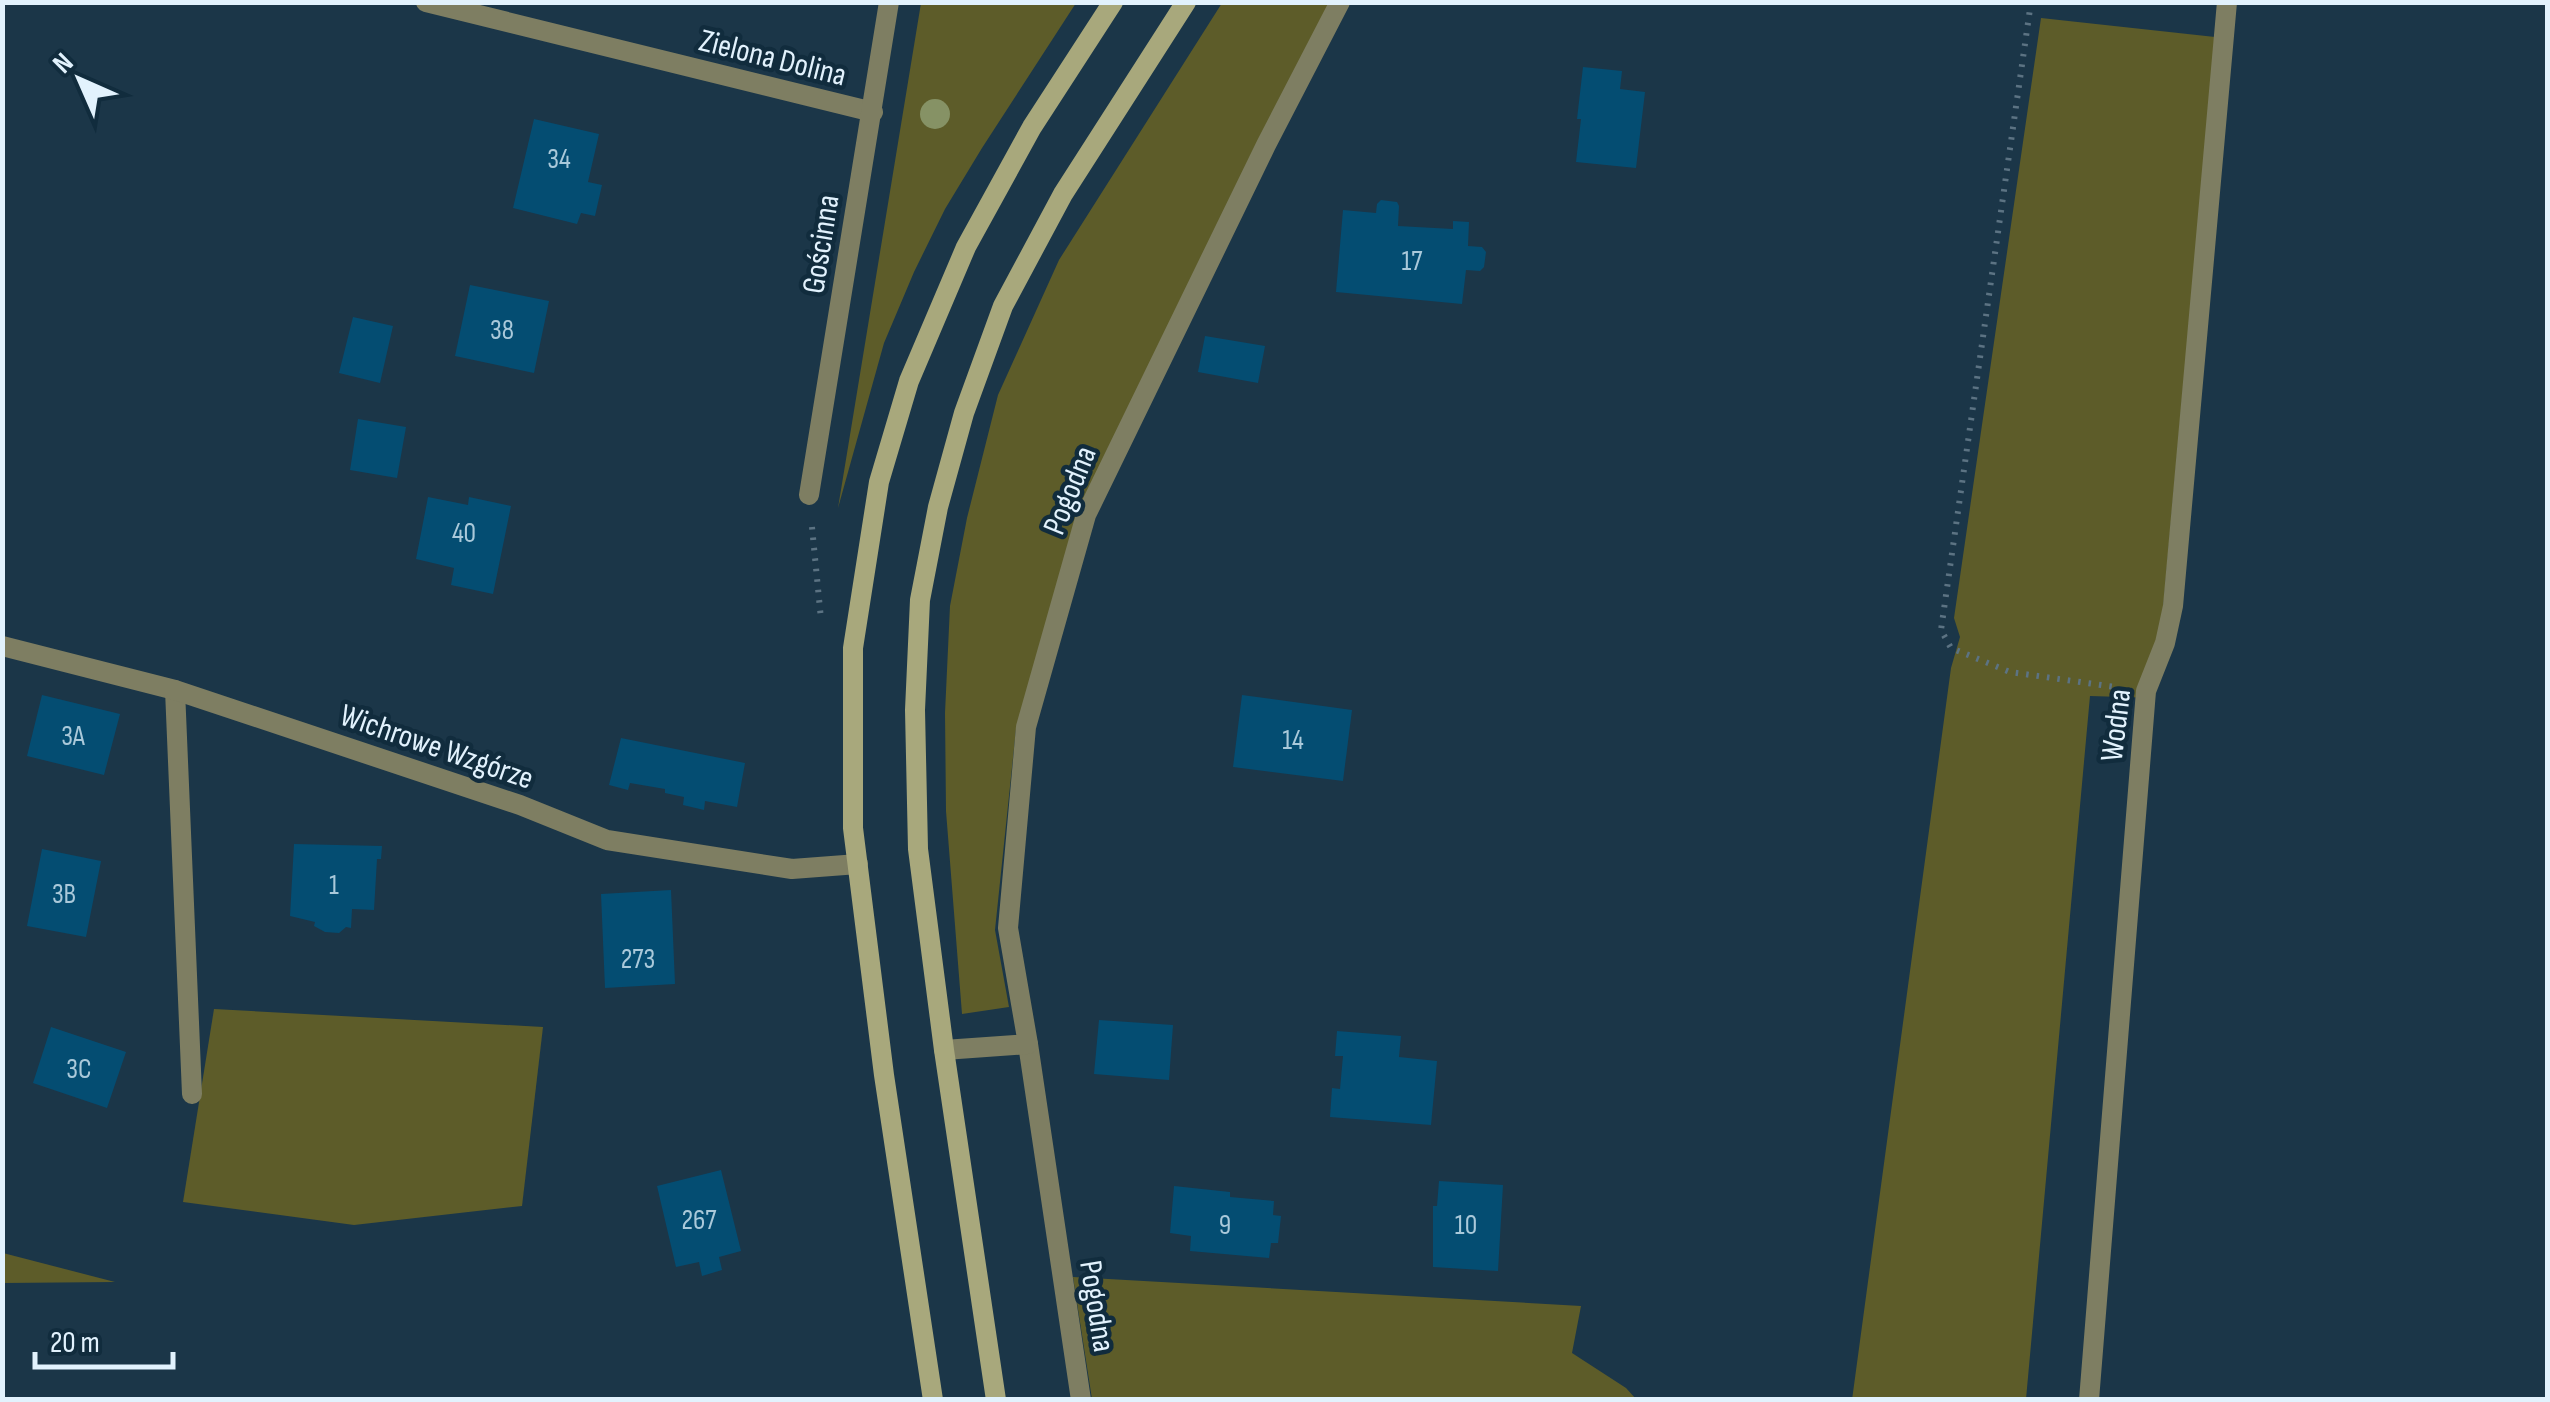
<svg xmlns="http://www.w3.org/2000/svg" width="2550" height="1402" font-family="'Sofia Sans Condensed',sans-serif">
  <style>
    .green { fill: #5d5c29 }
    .building { fill: #044d72 }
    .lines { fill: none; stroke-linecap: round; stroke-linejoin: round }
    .path { stroke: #5c7383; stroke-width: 6; stroke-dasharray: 2.5 8; stroke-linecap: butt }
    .lane { stroke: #7e7e62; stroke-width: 20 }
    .street { stroke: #7e7e62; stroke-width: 20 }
    .secondary { stroke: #a8a87c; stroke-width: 20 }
    .tree { fill: #869265 }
    .labels { text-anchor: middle; stroke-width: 9; stroke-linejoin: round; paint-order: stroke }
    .number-label { font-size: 28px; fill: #aac9da }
    .street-label { font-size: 32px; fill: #e2f2fd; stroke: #112c3d }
  </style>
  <rect width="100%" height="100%" fill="#1b3648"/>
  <!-- green -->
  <g class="green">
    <path d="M 921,3 L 1076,3 L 982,148 L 945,209 L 914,272 L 884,343 L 838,508 Z"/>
    <path d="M 1222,3 L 1332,3 L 1079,509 L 1016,729 L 995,930 L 1009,1007 L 962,1014 L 946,811 L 945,713 L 950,606 L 967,518 L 998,395 L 1059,260 Z"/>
    <path d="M 2041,18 L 2215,37 L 2155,698 L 2090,696 L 2026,1399 L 1852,1400 L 1951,668 L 1960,637 L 1954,618 Z"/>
    <path d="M 214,1009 L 543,1027 L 522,1206 L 354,1225 L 183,1202 Z"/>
    <path d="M 3,1253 L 115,1282 L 3,1283 Z"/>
    <path d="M 1073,1277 L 1581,1306 L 1572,1353 L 1626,1388 L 1636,1399 L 1092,1399 Z"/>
  </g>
  <!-- building -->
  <g class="building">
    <path d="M 1583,67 L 1622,71 L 1620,89 L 1645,92 L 1636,168 L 1576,162 L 1581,119 L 1577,119 Z"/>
    <path d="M 534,119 L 599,134 L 588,182 L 602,185 L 595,216 L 581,213 L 577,224 L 513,208 Z"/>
    <path d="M 1381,200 L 1397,202 L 1399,206 L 1398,226 L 1453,229 L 1453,221 L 1469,222 L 1468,246 L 1482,247 L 1486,252 L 1484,267 L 1480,271 L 1466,270 L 1462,304 L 1336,292 L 1343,210 L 1376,213 L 1377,204 Z"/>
    <path d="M 470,285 L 549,301 L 534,373 L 455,356 Z"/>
    <path d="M 353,317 L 393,326 L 380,383 L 339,373 Z"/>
    <path d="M 1205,336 L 1265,346 L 1258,383 L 1198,372 Z"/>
    <path d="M 358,419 L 406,427 L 397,478 L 350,470 Z"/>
    <path d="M 428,497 L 468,505 L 469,497 L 511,506 L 493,594 L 451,585 L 454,568 L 416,559 Z"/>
    <path d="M 42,695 L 120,714 L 104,775 L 27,756 Z"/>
    <path d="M 1242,695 L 1352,710 L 1343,781 L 1233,767 Z"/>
    <path d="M 621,738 L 745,763 L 737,807 L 705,801 L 704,810 L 683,805 L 684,797 L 665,793 L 665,789 L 630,783 L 628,790 L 609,785 Z"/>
    <path d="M 294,844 L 382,846 L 381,859 L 377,859 L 374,910 L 352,909 L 351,928 L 346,927 L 339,933 L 325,932 L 314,926 L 315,922 L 290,916 Z"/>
    <path d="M 42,849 L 101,861 L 86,937 L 27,926 Z"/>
    <path d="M 671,890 L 675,984 L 605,988 L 601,894 Z"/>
    <path d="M 1099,1020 L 1173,1025 L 1169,1080 L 1094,1074 Z"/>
    <path d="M 51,1027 L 126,1052 L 107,1108 L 33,1083 Z"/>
    <path d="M 1337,1031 L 1401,1036 L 1399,1057 L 1437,1061 L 1431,1125 L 1330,1117 L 1332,1088 L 1340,1089 L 1343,1056 L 1335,1056 Z"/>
    <path d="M 721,1170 L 741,1251 L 719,1257 L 722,1270 L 702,1276 L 699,1262 L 676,1267 L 657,1186 Z"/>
    <path d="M 1439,1181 L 1503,1185 L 1498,1271 L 1433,1267 L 1433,1206 L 1437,1206 Z"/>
    <path d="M 1174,1186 L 1230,1192 L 1230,1197 L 1274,1201 L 1273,1215 L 1281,1216 L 1278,1243 L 1271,1243 L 1269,1258 L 1190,1251 L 1191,1236 L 1170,1233 Z"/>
  </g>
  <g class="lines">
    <!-- path -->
    <g class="path">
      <path d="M 2031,2 L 1941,630 L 1951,648 L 2010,672 L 2115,687"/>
      <path d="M 812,527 L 821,619"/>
    </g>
    <!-- lane -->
    <path class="lane" d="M 175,690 L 192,1094"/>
    <!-- street -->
    <g class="street">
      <path d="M 426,2 L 873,112"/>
      <path d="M 809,495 L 889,2"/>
      <path d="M 2,646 L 175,690 L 520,805 L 607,840 L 792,869 L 858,864"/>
      <path d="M 1028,1044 L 1081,1400"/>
      <path d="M 944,1050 L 1028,1044 L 1008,928 L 1026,727 L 1086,515 L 1266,145 L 1340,2"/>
      <path d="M 2089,1400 L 2146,691 L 2165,643 L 2173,606 L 2227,2"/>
    </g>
    <!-- secondary -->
    <g class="secondary">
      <path d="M 933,1400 L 884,1075 L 853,828 L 853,648 L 879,482 L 909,381 L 966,247 L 1032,127 L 1113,2"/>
      <path d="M 996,1400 L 944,1050 L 918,849 L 915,710 L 920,600 L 938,507 L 964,413 L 1003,306 L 1063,194 L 1186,2"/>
    </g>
  </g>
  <!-- trees -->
  <circle class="tree" cx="935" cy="114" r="15"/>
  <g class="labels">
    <!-- number labels -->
    <g class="number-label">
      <text x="559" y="168">34</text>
      <text x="1412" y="270">17</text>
      <text x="502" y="339">38</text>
      <text x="464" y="542">40</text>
      <text x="73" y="745">3A</text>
      <text x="1293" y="749">14</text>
      <text x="334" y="894">1</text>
      <text x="64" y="903">3B</text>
      <text x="638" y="968">273</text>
      <text x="79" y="1078">3C</text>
      <text x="699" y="1229">267</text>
      <text x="1225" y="1234">9</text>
      <text x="1466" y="1234">10</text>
    </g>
    <!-- street labels -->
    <g class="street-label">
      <text transform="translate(773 57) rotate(14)" y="11">Zielona Dolina</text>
      <text transform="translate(820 244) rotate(-81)" y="11">Gościnna</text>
      <text transform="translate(1069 490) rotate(-68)" y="11">Pogodna</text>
      <text transform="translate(2115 725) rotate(-83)" y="11">Wodna</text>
      <text transform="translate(437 746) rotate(19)" y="11">Wichrowe Wzgórze</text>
      <text transform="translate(1098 1306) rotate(81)" y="11">Pogodna</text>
    </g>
  </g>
  <!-- border -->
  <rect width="2550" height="1402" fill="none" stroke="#e2f2fd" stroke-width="10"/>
  <!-- north arrow -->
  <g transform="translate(80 80) rotate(315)" stroke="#112c3d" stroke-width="8" paint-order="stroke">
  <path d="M0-8L18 38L0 25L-18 38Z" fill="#e2f2fd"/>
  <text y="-15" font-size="28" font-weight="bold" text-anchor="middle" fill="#e2f2fd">N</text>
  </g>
  <!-- scale -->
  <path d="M35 1352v15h138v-15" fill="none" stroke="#e2f2fd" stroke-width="5"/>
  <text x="50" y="1352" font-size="30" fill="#e2f2fd" stroke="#112c3d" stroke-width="8" paint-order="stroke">20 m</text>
</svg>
